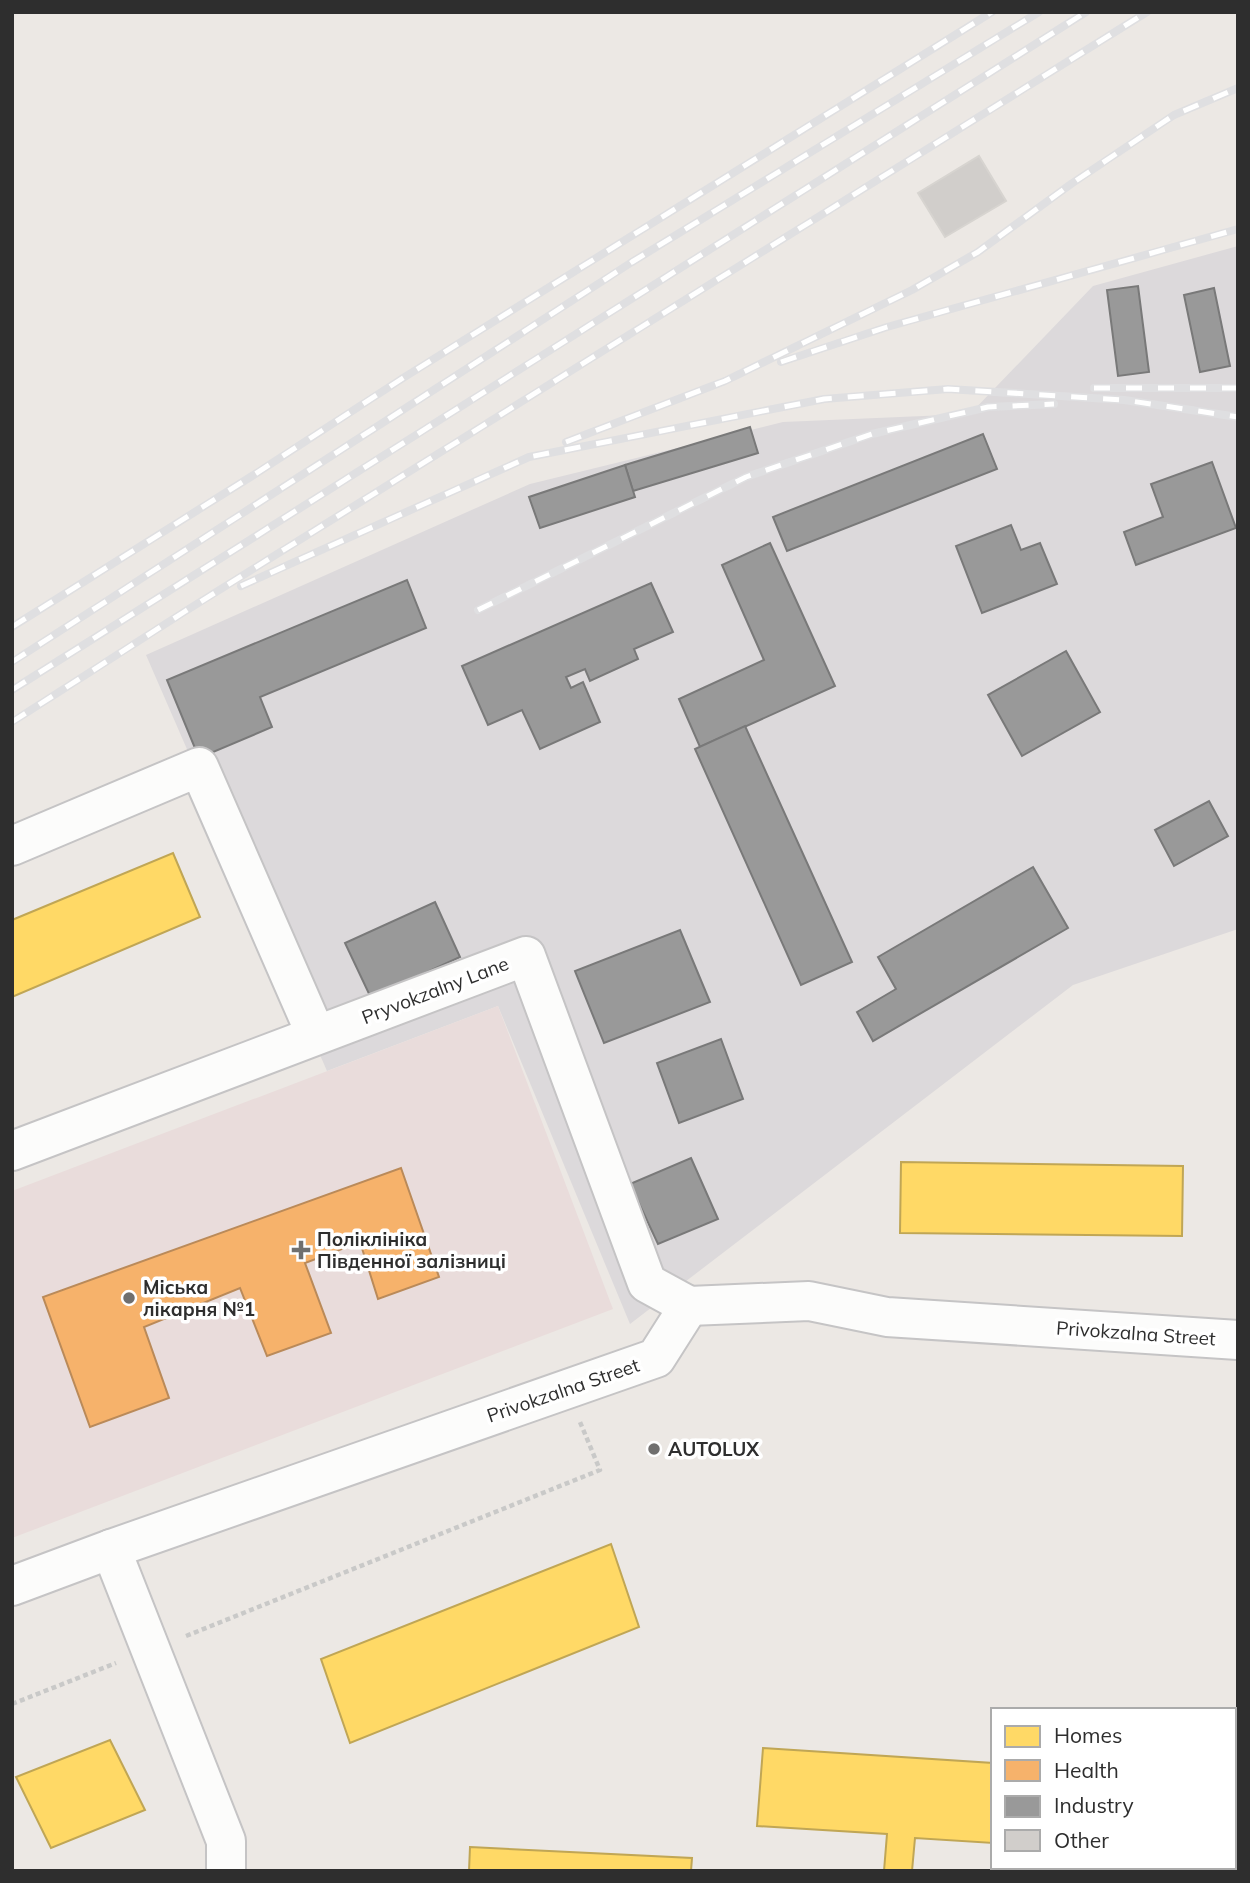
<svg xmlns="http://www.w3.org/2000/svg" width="1250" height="1883" font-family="Mulish,sans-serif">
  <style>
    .industrial { fill: #dcd9db }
    .medical { fill: #e9dcdb }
    .homes { fill: #ffd966; stroke: #c0a655; stroke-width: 2 }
    .health { fill: #f6b26b; stroke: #ba8a59; stroke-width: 2 }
    .industry { fill: #999; stroke: #797979; stroke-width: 2 }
    .building { fill: #d1cecb; stroke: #d7d4d0; stroke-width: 2 }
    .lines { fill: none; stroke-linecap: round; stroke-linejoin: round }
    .minor-casing { stroke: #c5c4c5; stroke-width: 42 }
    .path { stroke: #c9c9c8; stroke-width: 4.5; stroke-dasharray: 5 3.5; stroke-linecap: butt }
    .minor { stroke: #fcfcfb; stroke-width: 38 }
    .rail-casing { stroke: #dfdfe1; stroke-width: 8 }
    .rail { stroke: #fff; stroke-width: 5; stroke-dasharray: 16; stroke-linecap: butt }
    .poi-dot { fill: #706f6e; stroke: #fff; stroke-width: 2.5 }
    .labels { text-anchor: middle; stroke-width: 7; stroke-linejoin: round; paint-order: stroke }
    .street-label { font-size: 19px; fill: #2e2e2e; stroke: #fff }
    .poi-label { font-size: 19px; font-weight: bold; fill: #2e2e2e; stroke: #fff; text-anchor: start }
  </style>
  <rect width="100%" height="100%" fill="#ece8e4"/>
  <!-- industrial -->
  <path class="industrial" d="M 1238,246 L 1238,929 L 1073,985 L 630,1324 L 498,1006 L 327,1071 L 146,655 L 530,484 L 783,422 L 970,414 L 1093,286 Z"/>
  <!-- medical -->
  <path class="medical" d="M 498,1006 L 613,1309 L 12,1538 L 12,1191 Z"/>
  <!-- homes -->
  <g class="homes">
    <path d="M 173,853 L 200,917 L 12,997 L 12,920 Z"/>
    <path d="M 901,1162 L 1183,1166 L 1182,1236 L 900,1233 Z"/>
    <path d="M 611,1544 L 639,1627 L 350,1743 L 321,1659 Z"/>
    <path d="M 110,1740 L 145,1810 L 51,1848 L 16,1777 Z"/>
    <path d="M 763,1748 L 993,1763 L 993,1843 L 915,1838 L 912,1871 L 884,1871 L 887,1834 L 757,1826 Z"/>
    <path d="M 470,1847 L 692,1858 L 691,1871 L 469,1871 Z"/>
  </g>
  <!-- health -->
  <path class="health" d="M 401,1168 L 439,1277 L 378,1299 L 360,1242 L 305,1263 L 331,1333 L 267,1356 L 240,1288 L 144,1327 L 169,1398 L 90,1427 L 43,1297 Z"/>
  <!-- industry -->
  <g class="industry">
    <path d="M 1138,286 L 1149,372 L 1118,376 L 1107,290 Z"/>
    <path d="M 1214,288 L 1230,366 L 1200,372 L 1184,295 Z"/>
    <path d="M 750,427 L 758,453 L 633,491 L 625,465 Z"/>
    <path d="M 983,434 L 997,469 L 787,551 L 773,517 Z"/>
    <path d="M 1212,462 L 1236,528 L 1136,565 L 1124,532 L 1163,517 L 1151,484 Z"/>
    <path d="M 625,465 L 635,497 L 540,528 L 529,497 Z"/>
    <path d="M 1011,525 L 1021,550 L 1040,543 L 1057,584 L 982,613 L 956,546 Z"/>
    <path d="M 770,543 L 835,686 L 700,747 L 679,699 L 764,660 L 722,565 Z"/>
    <path d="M 407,580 L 426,628 L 260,697 L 272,727 L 199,758 L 167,680 Z"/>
    <path d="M 651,583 L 673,632 L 634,649 L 638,659 L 590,681 L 585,669 L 566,677 L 571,688 L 583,682 L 600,722 L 540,749 L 522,710 L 488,725 L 462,666 Z"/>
    <path d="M 1066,651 L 1100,712 L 1022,756 L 988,695 Z"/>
    <path d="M 745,726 L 852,962 L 801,985 L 695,749 Z"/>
    <path d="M 1209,801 L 1228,836 L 1174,866 L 1155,830 Z"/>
    <path d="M 1033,867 L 1068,928 L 873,1041 L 857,1012 L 896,989 L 878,957 Z"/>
    <path d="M 435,902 L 460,957 L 371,998 L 345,943 Z"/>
    <path d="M 680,930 L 710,1002 L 604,1043 L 575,971 Z"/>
    <path d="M 721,1039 L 743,1099 L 679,1123 L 657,1063 Z"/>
    <path d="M 691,1158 L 718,1219 L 658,1244 L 630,1184 Z"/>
  </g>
  <!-- building -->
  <path class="building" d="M 979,156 L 1006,201 L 945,237 L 918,193 Z"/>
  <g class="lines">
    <defs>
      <g id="minor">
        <path d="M 12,846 L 199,767 L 316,1035"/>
        <path d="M 12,1151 L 526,956 L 647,1283 L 689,1306"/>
        <path d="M 689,1306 L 809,1301 L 887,1317 L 1238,1340"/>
        <path d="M 111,1549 L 226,1841 L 226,1871"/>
        <path d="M 12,1586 L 111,1549 L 656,1358 L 689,1306"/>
      </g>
    </defs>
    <!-- minor casing -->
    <use href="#minor" class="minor-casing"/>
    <!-- path -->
    <g class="path">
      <path d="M 186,1636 L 600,1470 L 580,1422"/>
      <path d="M 12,1704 L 116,1663"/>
    </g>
    <!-- minor -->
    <use href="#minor" class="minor"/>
    <defs>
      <g id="rail">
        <path d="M 781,362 L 887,327 L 1238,229"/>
        <path d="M 1094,388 L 1238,388"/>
        <path d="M 566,442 L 725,381 L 912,290 L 978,252 L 1071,184 L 1174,115 L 1238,88"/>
        <path d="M 241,586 L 529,457 L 824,399 L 948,389 L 1124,400 L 1238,417"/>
        <path d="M 478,610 L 746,477 L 872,434 L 988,407 L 1054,404"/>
        <path d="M 12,627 L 252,476 L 403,378 L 992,12"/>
        <path d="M 12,662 L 632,262 L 1039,12"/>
        <path d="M 12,690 L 1086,12"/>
        <path d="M 12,722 L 184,612 L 1147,12"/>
      </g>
    </defs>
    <!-- rail casing -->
    <use href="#rail" class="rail-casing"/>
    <!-- rail -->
    <use href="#rail" class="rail"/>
  </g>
  <!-- markers -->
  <g class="poi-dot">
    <path d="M297.5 1239.5h7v7h7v7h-7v7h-7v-7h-7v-7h7z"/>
    <circle cx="129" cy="1298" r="7"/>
    <circle cx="654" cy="1449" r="7"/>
  </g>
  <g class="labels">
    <!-- street labels -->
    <g class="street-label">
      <text transform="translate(435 990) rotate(-21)" y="7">Pryvokzalny Lane</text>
      <text transform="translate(1136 1333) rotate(4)" y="7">Privokzalna Street</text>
      <text transform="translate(563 1390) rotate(-19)" y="7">Privokzalna Street</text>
    </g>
    <!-- poi labels -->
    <g class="poi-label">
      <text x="317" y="1246">Поліклініка<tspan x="317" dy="22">Південної залізниці</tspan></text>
      <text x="143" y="1294">Міська<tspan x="143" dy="22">лікарня №1</tspan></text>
      <text x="668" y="1456">AUTOLUX</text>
    </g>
  </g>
  <!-- border -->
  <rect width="1250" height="1883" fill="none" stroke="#2e2e2e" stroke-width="28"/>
  <!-- legend -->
  <rect x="991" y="1708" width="245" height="161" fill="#ffffff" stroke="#ababab" stroke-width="2"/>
  <rect x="1005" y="1726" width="35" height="21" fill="#ffd966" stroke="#ababab" stroke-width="2"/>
  <text x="1054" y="1743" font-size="21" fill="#2e2e2e">Homes</text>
  <rect x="1005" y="1760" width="35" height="21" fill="#f6b26b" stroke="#ababab" stroke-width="2"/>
  <text x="1054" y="1778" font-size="21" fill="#2e2e2e">Health</text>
  <rect x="1005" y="1796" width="35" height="21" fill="#999999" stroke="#ababab" stroke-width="2"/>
  <text x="1054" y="1813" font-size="21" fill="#2e2e2e">Industry</text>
  <rect x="1005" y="1830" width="35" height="21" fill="#d1cecb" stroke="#ababab" stroke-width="2"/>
  <text x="1054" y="1848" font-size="21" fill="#2e2e2e">Other</text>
</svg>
